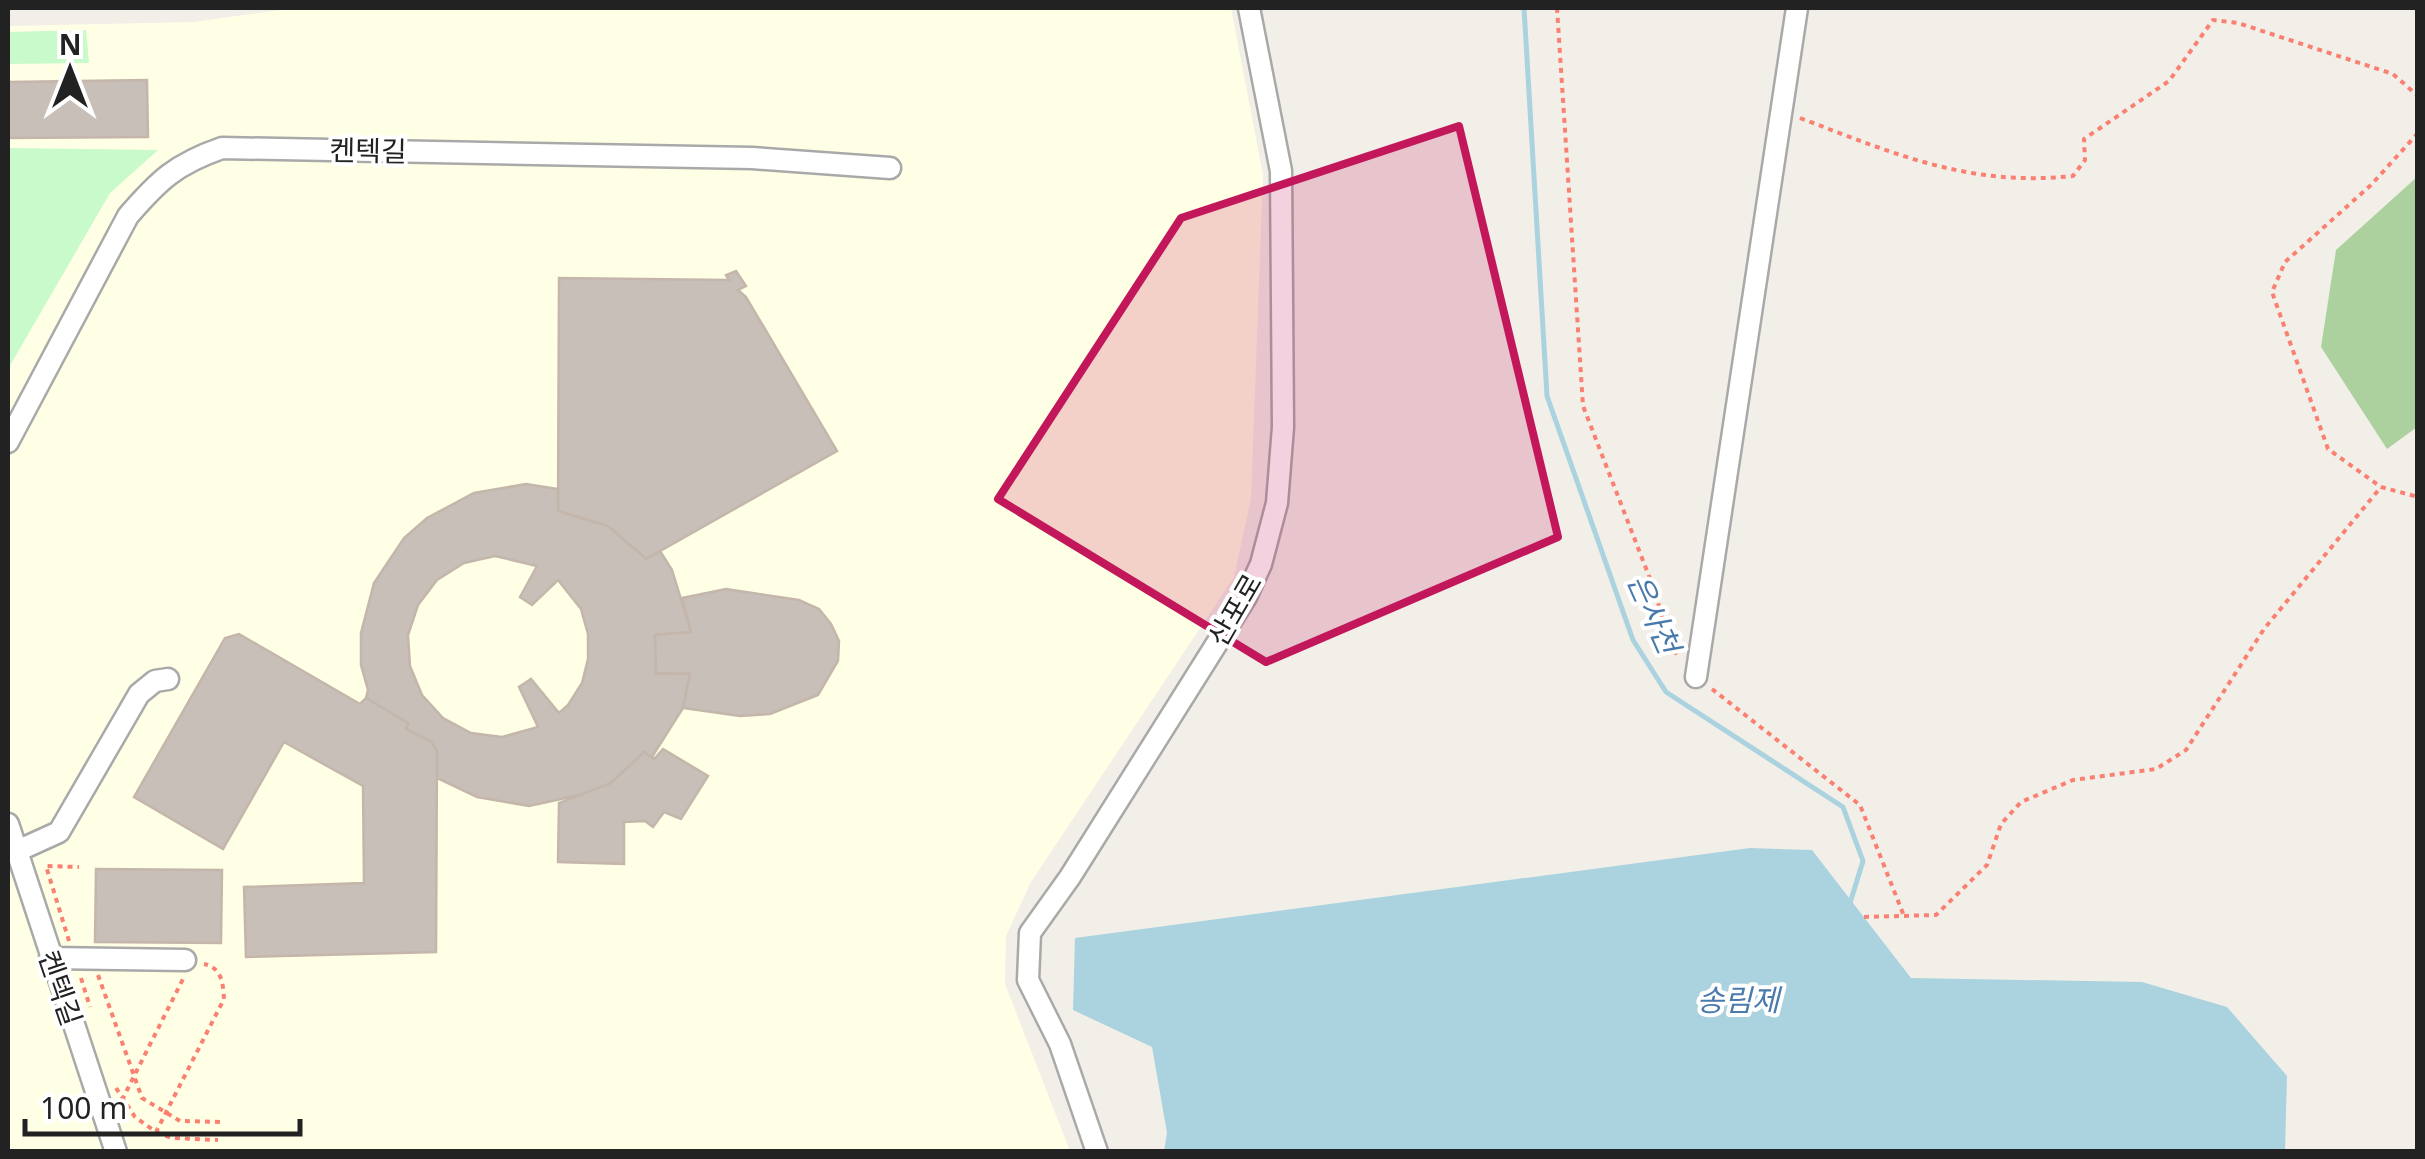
<svg xmlns="http://www.w3.org/2000/svg" width="2425" height="1159" font-family="'Noto Sans','Noto Sans KR',sans-serif">
  <style>
    .education { fill: #ffffe5 }
    .forest { fill: #add19e }
    .park { fill: #c8facc }
    .water { fill: #aad3df }
    .lines { fill: none; stroke-linecap: round; stroke-linejoin: round }
    .stream { stroke: #aad3df; stroke-width: 5 }
    .building { fill: #c7bfb8; stroke: #c4b6ab; stroke-width: 2.5; fill-rule: evenodd }
    .minor-casing { stroke: #a9a9a9; stroke-width: 25 }
    .path { stroke: #fa8072; stroke-width: 4; stroke-dasharray: 5 5; stroke-linecap: butt }
    .minor { stroke: #fff; stroke-width: 20 }
    .marked { fill: #c2185b; fill-opacity: 0.2; stroke: #c2185b; stroke-width: 8; stroke-linejoin: round }
    .labels { text-anchor: middle; stroke-width: 8; stroke-linejoin: round; paint-order: stroke }
    .street-label { font-size: 28px; fill: #222; stroke: #fff }
    .water-label { font-size: 30px; font-style: italic; fill: #4a7aab; stroke: #fff }
  </style>
  <rect width="100%" height="100%" fill="#f2efe9"/>
  <!-- education -->
  <path class="education" d="M 294,8 L 1231,8 L 1263,175 L 1251,499 L 1234,577 L 1031,882 L 1006,936 L 1005,984 L 1070,1151 L 8,1151 L 8,26 L 194,22 Z"/>
  <!-- forest -->
  <path class="forest" d="M 2417,177 L 2417,427 L 2387,449 L 2321,347 L 2336,250 Z"/>
  <!-- park -->
  <g class="park">
    <path d="M 86,30 L 89,63 L 8,64 L 8,32 Z"/>
    <path d="M 8,148 L 158,150 L 110,193 L 8,369 Z"/>
  </g>
  <!-- water -->
  <path class="water" d="M 1750,848 L 1812,850 L 1911,978 L 2142,982 L 2227,1007 L 2287,1076 L 2285,1151 L 1164,1151 L 1167,1133 L 1152,1047 L 1073,1010 L 1075,938 Z"/>
  <g class="lines">
    <!-- stream -->
    <path class="stream" d="M 1524,8 L 1547,396 L 1633,640 L 1666,692 L 1843,807 L 1863,861 L 1850,903"/>
  </g>
  <!-- building -->
  <g class="building">
    <path d="M 147,80 L 148,137 L 8,138 L 8,82 Z"/>
    <path d="M 736,271 L 746,286 L 738,290 L 746,297 L 837,451 L 646,559 L 608,526 L 558,511 L 559,278 L 729,280 L 726,275 Z"/>
    <path d="M 526,484 L 558,489 L 558,511 L 608,526 L 646,559 L 660,551 L 672,570 L 691,632 L 655,635 L 656,673 L 690,674 L 683,708 L 652,757 L 644,752 L 611,783 L 589,793 L 529,806 L 477,797 L 437,778 L 437,751 L 430,741 L 406,729 L 408,723 L 366,698 L 368,690 L 361,665 L 361,633 L 374,583 L 404,538 L 427,518 L 474,493 ZM 495,556 L 537,566 L 520,597 L 532,605 L 558,580 L 581,609 L 588,634 L 588,659 L 582,683 L 568,705 L 559,713 L 531,679 L 519,687 L 538,727 L 502,737 L 471,733 L 443,718 L 422,695 L 410,666 L 408,635 L 418,605 L 437,580 L 464,563 Z"/>
    <path d="M 726,589 L 799,600 L 819,609 L 831,624 L 839,641 L 838,661 L 818,695 L 770,714 L 740,716 L 683,708 L 690,674 L 656,673 L 655,635 L 691,632 L 682,598 Z"/>
    <path d="M 239,634 L 360,704 L 366,698 L 408,723 L 406,729 L 430,741 L 437,751 L 436,952 L 246,957 L 244,887 L 364,883 L 363,786 L 284,742 L 223,849 L 134,797 L 225,638 Z"/>
    <path d="M 663,749 L 708,776 L 681,819 L 664,812 L 653,827 L 645,821 L 624,822 L 624,864 L 558,862 L 559,803 L 611,783 L 644,752 L 654,759 Z"/>
    <path d="M 96,869 L 222,870 L 221,943 L 95,942 Z"/>
  </g>
  <g class="lines">
    <defs>
      <g id="minor">
        <path d="M 8,442 L 128,216 C 159,180 176,164 222,148 L 752,158 L 890,168"/>
        <path d="M 1696,677 L 1797,8"/>
        <path d="M 8,824 L 116,1152"/>
        <path d="M 15,852 L 59,832 L 139,694 L 155,681 L 168,679"/>
        <path d="M 50,958 L 185,960"/>
        <path d="M 1097,1152 L 1060,1044 L 1028,980 L 1030,933 L 1070,877 L 1246,597 L 1261,564 L 1277,503 L 1283,427 L 1281,171 L 1249,8"/>
      </g>
    </defs>
    <!-- minor casing -->
    <use href="#minor" class="minor-casing"/>
    <!-- path -->
    <g class="path">
      <path d="M 1557,8 L 1583,406 L 1654,589 L 1671,647 L 1680,658"/>
      <path d="M 1800,118 C 1895,154 1969,187 2073,176 L 2085,160 L 2084,139 L 2169,81 L 2213,20 L 2238,23 L 2393,74 L 2418,96"/>
      <path d="M 2418,133 L 2371,185 L 2285,262 L 2272,292 L 2328,449 L 2381,487 L 2418,497"/>
      <path d="M 1712,689 L 1860,805 L 1904,916"/>
      <path d="M 1864,917 L 1936,915 L 1987,865 L 2001,824 L 2021,802 L 2073,780 L 2156,769 L 2186,750 L 2264,629 L 2381,487"/>
      <path d="M 69,941 L 46,866 L 79,867"/>
      <path d="M 98,975 L 142,1098 L 180,1121 L 221,1122"/>
      <path d="M 81,978 L 90,1007"/>
      <path d="M 116,1088 L 135,1117 L 156,1132 L 224,999 C 223,983 222,968 204,964"/>
      <path d="M 122,1100 L 183,979"/>
      <path d="M 156,1132 L 172,1138 L 218,1140"/>
    </g>
    <!-- minor -->
    <use href="#minor" class="minor"/>
  </g>
  <!-- marked area -->
  <path class="marked" d="M 1459,126 L 1558,537 L 1266,662 L 998,499 L 1181,218 Z"/>
  <g class="labels">
    <!-- street labels -->
    <g class="street-label">
      <text transform="translate(368 151) rotate(1)" y="10">켄텍길</text>
      <text transform="translate(1235 610) rotate(-60)" y="10">산포로</text>
      <text transform="translate(60 988) rotate(71)" y="10">켄텍길</text>
    </g>
    <!-- water labels -->
    <g class="water-label">
      <text transform="translate(1653 614) rotate(66)" y="10">은사천</text>
      <text x="1738" y="1011">송림제</text>
    </g>
  </g>
  <!-- border -->
  <rect width="2425" height="1159" fill="none" stroke="#222222" stroke-width="20"/>
  <!-- north arrow -->
  <g transform="translate(70 70)" stroke="#ffffff" stroke-width="8" paint-order="stroke">
  <path d="M0-8L18 38L0 25L-18 38Z" fill="#222222"/>
  <text y="-15" font-size="28" font-weight="bold" text-anchor="middle" fill="#222222">N</text>
  </g>
  <!-- scale -->
  <path d="M25 1119v15h275v-15" fill="none" stroke="#222222" stroke-width="5"/>
  <text x="40" y="1119" font-size="30" fill="#222222" stroke="#ffffff" stroke-width="8" paint-order="stroke">100 m</text>
</svg>
